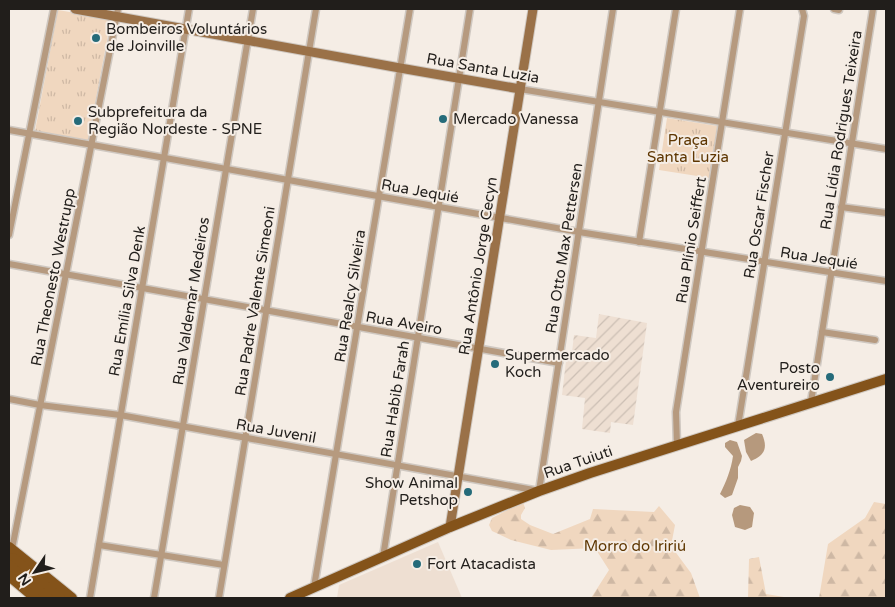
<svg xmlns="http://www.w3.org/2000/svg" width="895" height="607" font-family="'Varela Round',sans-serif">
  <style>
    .built { fill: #eedfd2 }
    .industrial { fill: url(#industrial-furrows) }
    .forest { fill: url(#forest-firs) }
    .park { fill: url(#park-tufts) }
    .water { fill: #b6997d }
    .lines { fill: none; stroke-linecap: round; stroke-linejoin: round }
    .street-casing { stroke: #cfc8c1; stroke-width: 9 }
    .secondary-casing { stroke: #cfc8c1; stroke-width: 11 }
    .primary-casing { stroke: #cfc8c1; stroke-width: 12 }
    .street { stroke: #b69a7f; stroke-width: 6 }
    .secondary { stroke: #9a7148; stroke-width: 9 }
    .primary { stroke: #84531a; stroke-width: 10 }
    .poi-dot { fill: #256b7a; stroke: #f5ede5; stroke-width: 2 }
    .labels { text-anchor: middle; stroke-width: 4; stroke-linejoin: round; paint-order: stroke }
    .poi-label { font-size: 15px; fill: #211e1b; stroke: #f5ede5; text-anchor: start }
    .street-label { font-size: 15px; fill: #211e1b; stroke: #f5ede5 }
    .park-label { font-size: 15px; fill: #5e3601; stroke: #f5ede5 }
  </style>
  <defs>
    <pattern id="industrial-furrows" width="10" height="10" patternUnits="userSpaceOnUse" patternTransform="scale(1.25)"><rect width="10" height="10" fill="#eedfd2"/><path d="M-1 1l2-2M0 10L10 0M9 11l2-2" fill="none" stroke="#ccbfb4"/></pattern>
    <pattern id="forest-firs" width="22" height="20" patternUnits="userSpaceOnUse" patternTransform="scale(1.25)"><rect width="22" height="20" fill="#f0d7bf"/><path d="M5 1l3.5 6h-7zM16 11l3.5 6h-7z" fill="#ceb8a4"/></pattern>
    <pattern id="park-tufts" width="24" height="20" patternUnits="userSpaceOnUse" patternTransform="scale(1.25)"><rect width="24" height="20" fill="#f0d7bf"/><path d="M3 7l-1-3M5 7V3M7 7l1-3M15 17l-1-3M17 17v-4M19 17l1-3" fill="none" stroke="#ceb8a4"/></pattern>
  </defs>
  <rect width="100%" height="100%" fill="#f5ede5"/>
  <!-- built -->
  <path class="built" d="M 438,542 L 462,598 L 337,598 L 339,585 Z"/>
  <!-- industrial -->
  <path class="industrial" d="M 599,314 L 647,323 L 633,425 L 611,422 L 610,433 L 582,429 L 585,398 L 562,395 L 566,361 L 571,361 L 574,335 L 596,338 Z"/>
  <!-- forest -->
  <g class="forest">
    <path d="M 523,502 L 525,508 L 521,515 L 521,519 L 530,525 L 553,534 L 590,519 L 593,509 L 654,512 L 659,506 L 675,525 L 671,546 L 691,573 L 700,598 L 591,598 L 609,570 L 595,548 L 551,550 L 511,540 L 492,531 L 489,525 L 492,518 Z"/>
    <path d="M 874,502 L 886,504 L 886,598 L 819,598 L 828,544 L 865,518 Z"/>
    <path d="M 759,557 L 766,594 L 790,598 L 748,598 L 749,559 Z"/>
  </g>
  <!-- park -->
  <g class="park">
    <path d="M 58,10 L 111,19 L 88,140 L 35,131 Z"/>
    <path d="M 667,118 L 717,126 L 710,178 L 659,170 Z"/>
  </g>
  <!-- water -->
  <g class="water">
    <path d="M 756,433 L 762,434 C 768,448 765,455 751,461 L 746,452 L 744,440 Z"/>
    <path d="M 730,440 L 737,442 L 742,456 L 741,461 L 738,467 L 738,478 L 732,495 L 725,498 L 720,494 C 726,482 731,470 733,456 L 725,447 L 725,443 Z"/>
    <path d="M 740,505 L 750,507 L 754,513 L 752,527 L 745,530 L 735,527 L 732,515 L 734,508 Z"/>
  </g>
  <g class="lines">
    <defs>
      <g id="street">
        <path d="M 834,9 L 839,10"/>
        <path d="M 520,89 L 886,149"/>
        <path d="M 9,130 L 579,232 L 886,281"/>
        <path d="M 841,207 L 886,213"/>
        <path d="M 9,235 L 54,9"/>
        <path d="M 639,242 L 676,9"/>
        <path d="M 9,264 L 559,363"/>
        <path d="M 822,332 L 875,340"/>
        <path d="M 9,399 L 40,405 L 120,415 L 539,491 L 613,9"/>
        <path d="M 811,402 L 873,9"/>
        <path d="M 738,426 L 804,16 L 802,9"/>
        <path d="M 677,445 L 676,412 L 740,9"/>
        <path d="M 99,545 L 224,565"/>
        <path d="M 12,549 L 118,9"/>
        <path d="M 383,557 L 470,9"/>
        <path d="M 314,587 L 410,9"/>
        <path d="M 90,598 L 189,9"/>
        <path d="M 154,598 L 253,9"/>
        <path d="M 219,598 L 316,9"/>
      </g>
      <g id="secondary">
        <path d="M 75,9 L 400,68 L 520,89"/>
        <path d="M 450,527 L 533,9"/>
      </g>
      <g id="primary">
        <path d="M 9,547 L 72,598"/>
        <path d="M 13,558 L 60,598"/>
        <path d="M 9,565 L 48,598"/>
        <path d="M 9,576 L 35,598"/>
        <path d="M 290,598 L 450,527 L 539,491 L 590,473 L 886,379"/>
      </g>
    </defs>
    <!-- street casing -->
    <use href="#street" class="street-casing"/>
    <!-- secondary casing -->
    <use href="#secondary" class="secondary-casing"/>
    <!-- primary casing -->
    <use href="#primary" class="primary-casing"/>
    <!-- street -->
    <use href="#street" class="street"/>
    <!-- secondary -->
    <use href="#secondary" class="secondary"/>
    <!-- primary -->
    <use href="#primary" class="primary"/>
  </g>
  <!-- markers -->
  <g class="poi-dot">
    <circle cx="96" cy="38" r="5"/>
    <circle cx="443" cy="119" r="5"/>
    <circle cx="78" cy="121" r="5"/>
    <circle cx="495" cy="364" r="5"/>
    <circle cx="830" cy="377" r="5"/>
    <circle cx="468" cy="492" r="5"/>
    <circle cx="417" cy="564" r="5"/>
  </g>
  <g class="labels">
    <!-- poi labels -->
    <g class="poi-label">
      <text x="106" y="34">Bombeiros Voluntários<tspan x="106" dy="17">de Joinville</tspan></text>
      <text x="88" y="117">Subprefeitura da<tspan x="88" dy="17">Região Nordeste - SPNE</tspan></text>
      <text x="453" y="124">Mercado Vanessa</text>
      <text x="505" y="360">Supermercado<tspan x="505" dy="17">Koch</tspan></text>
      <text x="820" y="373" text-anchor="end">Posto<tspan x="820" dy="17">Aventureiro</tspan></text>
      <text x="458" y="488" text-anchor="end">Show Animal<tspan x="458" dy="17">Petshop</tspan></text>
      <text x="427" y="569">Fort Atacadista</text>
    </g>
    <!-- street labels -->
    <g class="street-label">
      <text transform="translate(483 68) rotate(10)" y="5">Rua Santa Luzia</text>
      <text transform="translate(841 130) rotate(-81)" y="5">Rua Lídia Rodrigues Teixeira</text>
      <text transform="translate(420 191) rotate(10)" y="5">Rua Jequié</text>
      <text transform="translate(759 215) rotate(-81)" y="5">Rua Oscar Fischer</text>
      <text transform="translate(691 240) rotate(-81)" y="5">Rua Plínio Seiffert</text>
      <text transform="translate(564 248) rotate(-81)" y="5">Rua Otto Max Pettersen</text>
      <text transform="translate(819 258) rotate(9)" y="5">Rua Jequié</text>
      <text transform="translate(478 266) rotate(-81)" y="5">Rua Antônio Jorge Cecyn</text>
      <text transform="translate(53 277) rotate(-79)" y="5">Rua Theonesto Westrupp</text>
      <text transform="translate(350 296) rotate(-81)" y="5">Rua Realcy Silveira</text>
      <text transform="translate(127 301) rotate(-80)" y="5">Rua Emília Silva Denk</text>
      <text transform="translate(191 301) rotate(-81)" y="5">Rua Valdemar Medeiros</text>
      <text transform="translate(255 301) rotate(-81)" y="5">Rua Padre Valente Simeoni</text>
      <text transform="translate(404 323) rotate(10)" y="5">Rua Aveiro</text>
      <text transform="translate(395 399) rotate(-81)" y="5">Rua Habib Farah</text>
      <text transform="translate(276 431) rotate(10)" y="5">Rua Juvenil</text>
      <text transform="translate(578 462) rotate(-19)" y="5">Rua Tuiuti</text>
    </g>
    <!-- park labels -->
    <g class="park-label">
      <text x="688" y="145">Praça<tspan x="688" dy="17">Santa Luzia</tspan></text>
      <text x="635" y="551">Morro do Iririú</text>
    </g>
  </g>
  <!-- border -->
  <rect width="895" height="607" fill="none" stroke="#211e1b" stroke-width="20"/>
  <!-- north arrow -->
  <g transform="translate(35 572) rotate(235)" stroke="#f5ede5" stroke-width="4" paint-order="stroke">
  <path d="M0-4L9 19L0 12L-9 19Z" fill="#211e1b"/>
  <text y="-8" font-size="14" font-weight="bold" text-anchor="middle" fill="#211e1b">N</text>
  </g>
</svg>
